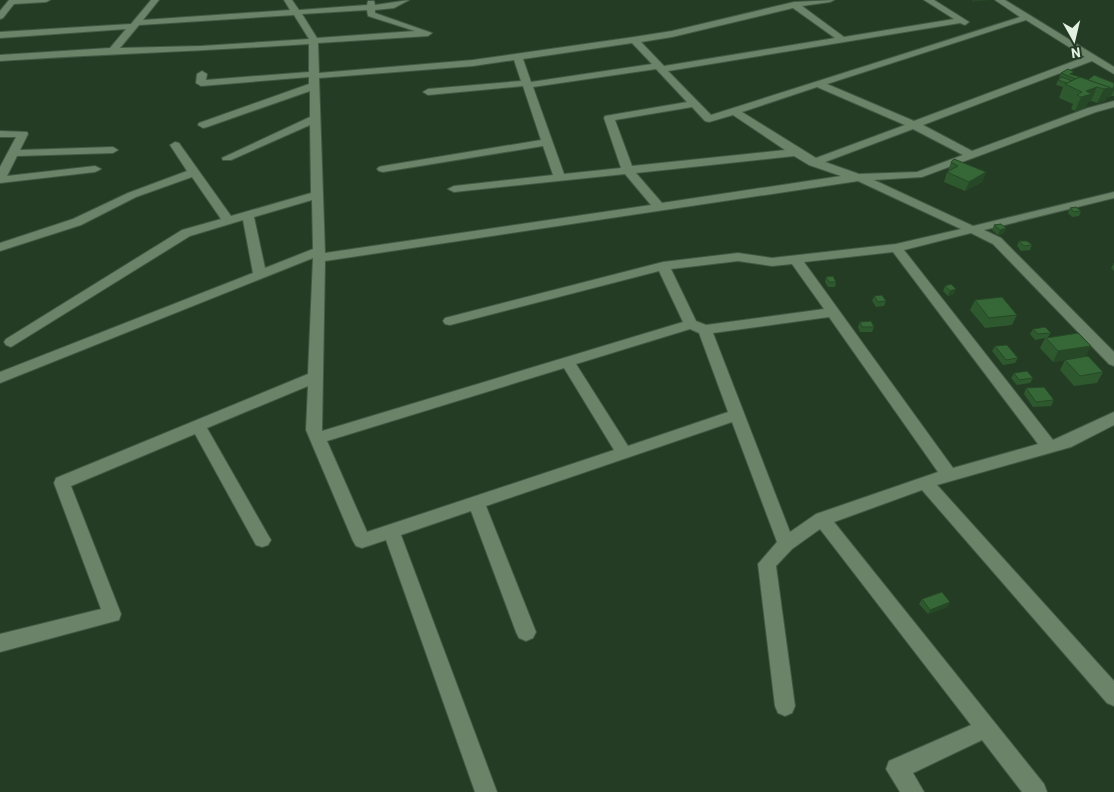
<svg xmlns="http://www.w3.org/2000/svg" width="1114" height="792" font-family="Barlow,sans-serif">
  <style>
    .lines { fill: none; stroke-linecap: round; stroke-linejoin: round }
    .street-casing { stroke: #435844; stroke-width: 2 }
    .street { fill: #6a8369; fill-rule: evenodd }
    .wall { fill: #2e592e }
    .shaded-wall { fill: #264826 }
    .building { fill: #366736; stroke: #264826 }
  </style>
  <rect width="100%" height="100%" fill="#243b24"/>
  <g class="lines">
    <defs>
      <g id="street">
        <path d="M 9,0 L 50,0 L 46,2 L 14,4 L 3,18 L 0,19 L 0,11 Z"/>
        <path d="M 151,0 L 159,0 L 143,20 L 290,10 L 284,0 L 292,0 L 299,10 L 367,5 L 368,1 L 374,1 L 375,5 L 409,0 L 394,8 L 375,10 L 375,13 L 432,33 L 428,36 L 318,43 L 319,73 L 473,60 L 634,37 L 672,31 L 794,2 L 834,0 L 830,2 L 802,6 L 844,37 L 954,19 L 924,0 L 934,0 L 969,22 L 965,25 L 960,23 L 668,71 L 711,115 L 1020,17 L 995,0 L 1005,0 L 1114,67 L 1114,74 L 1092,61 L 923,125 L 972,151 L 1088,108 L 1114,101 L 1114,107 L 1096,112 L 922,177 L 874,180 L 973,226 L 1114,192 L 1114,198 L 984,230 L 1001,238 L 1114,352 L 1114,366 L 1109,364 L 993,244 L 971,233 L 904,250 L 1053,440 L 1114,412 L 1114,425 L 1071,447 L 937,485 L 1114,681 L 1114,706 L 1107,703 L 922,490 L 834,522 L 1044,784 L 1047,792 L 1022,792 L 982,740 L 913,773 L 924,792 L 900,792 L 886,769 L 889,761 L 971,725 L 820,529 L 792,549 L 776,566 L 795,706 L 792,713 L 785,716 L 778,713 L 775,706 L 758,564 L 777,542 L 732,422 L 486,506 L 536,632 L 533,638 L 526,641 L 519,638 L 516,632 L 471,511 L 401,535 L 497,792 L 475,792 L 386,540 L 362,548 L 356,546 L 353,541 L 306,430 L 308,386 L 207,428 L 268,535 L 271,540 L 268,545 L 262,547 L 256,545 L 195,434 L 71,486 L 121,614 L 119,620 L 0,652 L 0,634 L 101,609 L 54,483 L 56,478 L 308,374 L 313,258 L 0,383 L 0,372 L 253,273 L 243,220 L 190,236 L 11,347 L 6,345 L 4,342 L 6,339 L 182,230 L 221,219 L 192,177 L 136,197 L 81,225 L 0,251 L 0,243 L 73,219 L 128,193 L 187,171 L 170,145 L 175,142 L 179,143 L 231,216 L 311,193 L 310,125 L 231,160 L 223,160 L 222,158 L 310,117 L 310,91 L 207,127 L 203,128 L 198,125 L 199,123 L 309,84 L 309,77 L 201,86 L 196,83 L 197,74 L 202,71 L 207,74 L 206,80 L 309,72 L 309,44 C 206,51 103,54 0,61 L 0,55 L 110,48 L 126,29 L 0,38 L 0,32 L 131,24 ZM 793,8 L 835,38 L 664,66 L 641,42 L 672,37 ZM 367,10 L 368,16 L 415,31 L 317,38 L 302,14 ZM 294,15 L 309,39 L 201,46 L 120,48 L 139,25 ZM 1026,20 L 1085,57 L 914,121 L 827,84 ZM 632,43 L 652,64 L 531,82 L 523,59 ZM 514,60 L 521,81 L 428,89 L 423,92 L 428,95 L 523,86 L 541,140 L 383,166 L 379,167 L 377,169 L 379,171 L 383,172 L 543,146 L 553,175 L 454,186 L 448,189 L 454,192 L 625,174 L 651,205 L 325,253 L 319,78 L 473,66 ZM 656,69 L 687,102 L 605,116 L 604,118 L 621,168 L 564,174 L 533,87 ZM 817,87 L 905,125 L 816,158 L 742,112 ZM 692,107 L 705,121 L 709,122 L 733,115 L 785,150 L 632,166 L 615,120 ZM 913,129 L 963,155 L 917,172 L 859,174 L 825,162 ZM 794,156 L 809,165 L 841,176 L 662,203 L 636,173 ZM 858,181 L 961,229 L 896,244 L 772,258 L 738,253 L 663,262 L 445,318 L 443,321 L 445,324 L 450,325 L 659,271 L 683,322 L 322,431 L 325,261 ZM 312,200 L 313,249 L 265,268 L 254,217 ZM 893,252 L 1038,444 L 953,468 L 804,262 ZM 738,261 L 772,266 L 792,264 L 824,309 L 706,325 L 696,321 L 671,269 ZM 829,317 L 938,472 L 816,514 L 790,532 L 713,333 ZM 690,329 L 699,333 L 728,412 L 628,446 L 576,364 ZM 564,368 L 614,450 L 367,532 L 327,441 Z"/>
        <path d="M 0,131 L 27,132 L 28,134 L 20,150 L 113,147 L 118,150 L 113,153 L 17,156 L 7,176 L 95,166 L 101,169 L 95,172 L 0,183 L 0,167 L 16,137 L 0,137 Z"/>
      </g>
    </defs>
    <!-- street casing -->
    <use href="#street" class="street-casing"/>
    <!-- street -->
    <use href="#street" class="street"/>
  </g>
  <!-- wall -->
  <g class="wall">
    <path d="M 1061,73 L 1072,75 L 1088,80 L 1114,83 L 1114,96 L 1111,96 L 1106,98 L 1105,101 L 1097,103 L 1091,101 L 1088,102 L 1085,108 L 1075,111 L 1071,109 L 1073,104 L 1059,98 L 1063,87 L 1056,85 L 1058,80 L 1060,78 L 1059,78 Z"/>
    <path d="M 951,162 L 986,172 L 982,182 L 965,191 L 944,182 L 947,172 L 948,172 L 948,171 Z"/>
    <path d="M 1070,208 L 1081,211 L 1079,216 L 1072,217 L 1068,213 Z"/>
    <path d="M 994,225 L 1006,228 L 1004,233 L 998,235 L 992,230 Z"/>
    <path d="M 1019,241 L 1032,245 L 1030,250 L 1021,251 L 1017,246 Z"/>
    <path d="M 1114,263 L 1114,271 L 1111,268 Z"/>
    <path d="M 826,277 L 836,282 L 835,287 L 828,287 L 825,282 Z"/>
    <path d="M 945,286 L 954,294 L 948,296 L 943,291 Z"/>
    <path d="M 874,296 L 886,301 L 884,306 L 876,307 L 872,301 Z"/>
    <path d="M 975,300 L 1017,315 L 1012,325 L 985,328 L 970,310 Z"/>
    <path d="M 860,322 L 874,327 L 872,332 L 860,332 L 858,327 Z"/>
    <path d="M 1033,329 L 1051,333 L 1048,337 L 1091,346 L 1085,357 L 1103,372 L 1097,383 L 1074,386 L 1060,370 L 1065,360 L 1053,362 L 1040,348 L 1045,338 L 1035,340 L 1030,334 Z"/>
    <path d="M 995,346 L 1018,358 L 1015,363 L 1003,365 L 992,351 Z"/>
    <path d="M 1014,373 L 1033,378 L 1030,383 L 1017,385 L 1011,378 Z"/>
    <path d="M 1026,388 L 1054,400 L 1051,406 L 1033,407 L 1024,394 Z"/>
    <path d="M 922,599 L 950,602 L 947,607 L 928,614 L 919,604 Z"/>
  </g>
  <!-- shaded-wall -->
  <g class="shaded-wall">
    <path d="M 972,0 L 992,0 L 972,2 Z"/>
    <path d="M 1097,87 L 1091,101 L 1088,102 L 1085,108 L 1075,111 L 1081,97 L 1086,91 Z"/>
    <path d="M 1114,87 L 1114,90 L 1111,96 L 1106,98 L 1105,101 L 1097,103 L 1104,89 Z"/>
    <path d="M 986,172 L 982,182 L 965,191 L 969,182 Z"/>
    <path d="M 1006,228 L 1004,233 L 998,235 L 1000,230 Z"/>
    <path d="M 956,289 L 954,294 L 948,296 L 950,291 Z"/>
    <path d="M 1091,346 L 1085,357 L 1053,362 L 1058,351 Z"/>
    <path d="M 950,602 L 947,607 L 928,614 L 930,610 Z"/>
  </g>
  <!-- building -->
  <g class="building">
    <path d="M 1068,69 L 1074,72 L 1070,74 L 1080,77 L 1076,79 L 1061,73 Z"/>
    <path d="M 1094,75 L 1114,83 L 1114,87 L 1111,89 L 1111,88 L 1088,80 Z"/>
    <path d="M 1062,77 L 1072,81 L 1067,83 L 1058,80 Z"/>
    <path d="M 1080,77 L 1111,88 L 1104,89 L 1097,87 L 1086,91 L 1092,94 L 1081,97 L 1077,95 L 1082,92 L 1065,84 Z"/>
    <path d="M 954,159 L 986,172 L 969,182 L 947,172 L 958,166 L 951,162 Z"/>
    <path d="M 1076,207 L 1081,211 L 1074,212 L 1070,208 Z"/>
    <path d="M 1001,224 L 1006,228 L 1000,230 L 994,225 Z"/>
    <path d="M 1019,241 L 1027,241 L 1032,245 L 1024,246 Z"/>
    <path d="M 833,276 L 836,282 L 829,282 L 826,277 Z"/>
    <path d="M 951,284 L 956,289 L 950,291 L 945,286 Z"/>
    <path d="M 882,295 L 886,301 L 878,302 L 874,296 Z"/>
    <path d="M 1002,297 L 1017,315 L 989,318 L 975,300 Z"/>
    <path d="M 871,321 L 874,327 L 862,327 L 860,322 Z"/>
    <path d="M 1045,327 L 1051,333 L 1038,334 L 1033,329 Z"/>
    <path d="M 1078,333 L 1091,346 L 1058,351 L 1046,338 Z"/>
    <path d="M 1007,345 L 1018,358 L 1006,360 L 995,346 Z"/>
    <path d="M 1088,356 L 1103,372 L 1080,376 L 1065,360 Z"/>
    <path d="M 1027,371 L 1033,378 L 1019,380 L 1014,373 Z"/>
    <path d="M 1044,387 L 1054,400 L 1036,402 L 1026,388 Z"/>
    <path d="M 942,592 L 950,602 L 930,610 L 922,599 Z"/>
  </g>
  <!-- north arrow -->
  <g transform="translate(1074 40) rotate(172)" stroke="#243b24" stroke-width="4" paint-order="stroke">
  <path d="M0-4L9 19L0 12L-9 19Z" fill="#e2f1e2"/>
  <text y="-8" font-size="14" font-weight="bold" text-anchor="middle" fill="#e2f1e2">N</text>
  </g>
</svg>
